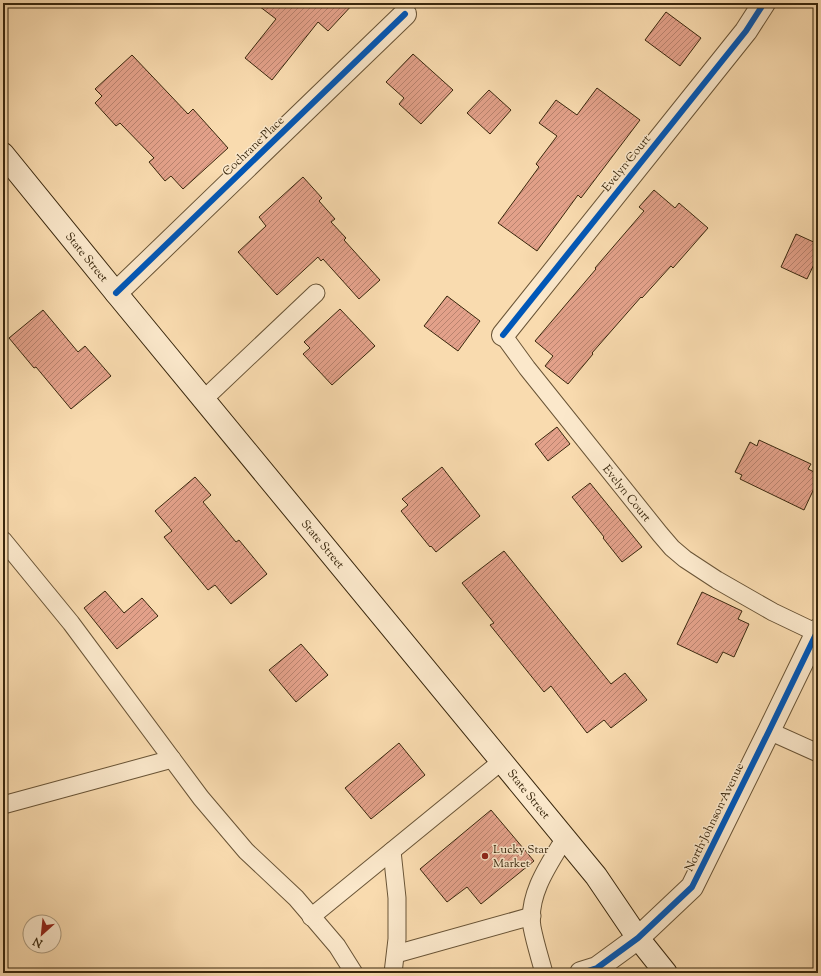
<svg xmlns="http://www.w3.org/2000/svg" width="821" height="976" font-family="'Sorts Mill Goudy',serif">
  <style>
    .building { fill: url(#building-hatch); stroke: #39270d }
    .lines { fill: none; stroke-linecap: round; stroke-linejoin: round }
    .service-casing { stroke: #695436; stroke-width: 19 }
    .minor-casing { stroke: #695436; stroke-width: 24 }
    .tertiary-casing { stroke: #695436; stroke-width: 24 }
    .secondary-casing { stroke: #39270d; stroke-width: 24 }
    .service { stroke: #fbe8cb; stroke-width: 17 }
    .minor { stroke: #fbe8cb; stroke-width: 22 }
    .tertiary { stroke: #fbe8cb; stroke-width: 22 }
    .secondary { stroke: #fbe8cb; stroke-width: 22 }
    .cycleway-casing { stroke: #fbe8cb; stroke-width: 8 }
    .cycleway { stroke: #0057b8; stroke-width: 6 }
    .poi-dot { fill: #8f2418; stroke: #fbe8cb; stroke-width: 1.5 }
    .labels { text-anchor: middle; stroke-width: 3; stroke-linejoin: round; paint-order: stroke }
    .street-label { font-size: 12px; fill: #39270d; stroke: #fbe8cb }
    .poi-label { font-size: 12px; fill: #39270d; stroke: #fbe8cb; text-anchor: start }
  </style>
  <defs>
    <pattern id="building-hatch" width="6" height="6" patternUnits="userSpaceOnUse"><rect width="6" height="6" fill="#e3a18a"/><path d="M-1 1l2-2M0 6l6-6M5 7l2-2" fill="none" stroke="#b9836f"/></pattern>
  </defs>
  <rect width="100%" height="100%" fill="#f9dbaf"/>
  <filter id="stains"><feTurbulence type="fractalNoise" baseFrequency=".005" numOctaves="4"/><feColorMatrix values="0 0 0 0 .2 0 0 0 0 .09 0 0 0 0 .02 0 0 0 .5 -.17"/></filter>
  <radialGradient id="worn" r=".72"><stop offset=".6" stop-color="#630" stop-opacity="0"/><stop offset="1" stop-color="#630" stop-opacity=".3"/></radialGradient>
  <!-- building -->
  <g class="building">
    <path d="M 255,3 L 354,3 L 328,31 L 318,22 L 272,80 L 245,58 L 276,19 Z"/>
    <path d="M 666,12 L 701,38 L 680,66 L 645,40 Z"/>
    <path d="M 413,54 L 453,90 L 421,124 L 399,104 L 404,98 L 386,82 Z"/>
    <path d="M 132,55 L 188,114 L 193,109 L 228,148 L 183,189 L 171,176 L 165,181 L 149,162 L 154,158 L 120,123 L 116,126 L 95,103 L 102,96 L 95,89 Z"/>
    <path d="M 597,88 L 640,120 L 581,198 L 578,195 L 537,251 L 498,223 L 539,167 L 536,164 L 557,136 L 539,123 L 556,100 L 577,115 Z"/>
    <path d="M 489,90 L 511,110 L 490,134 L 467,113 Z"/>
    <path d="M 303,177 L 322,198 L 319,201 L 335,219 L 331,222 L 346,238 L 344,240 L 380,280 L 359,299 L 323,259 L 321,261 L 318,257 L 277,295 L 238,252 L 266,226 L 259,217 Z"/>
    <path d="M 654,190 L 675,208 L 679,203 L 708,228 L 673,268 L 671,266 L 642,298 L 641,297 L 592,353 L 593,354 L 568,384 L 545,366 L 553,356 L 535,341 L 596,269 L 595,268 L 644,211 L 639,207 Z"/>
    <path d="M 796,234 L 818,244 L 818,256 L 807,279 L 781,267 Z"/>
    <path d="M 447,296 L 480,321 L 458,351 L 424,326 Z"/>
    <path d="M 340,309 L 375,346 L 332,385 L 303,354 L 310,348 L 304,342 Z"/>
    <path d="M 43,310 L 78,352 L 85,346 L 111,376 L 71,409 L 36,367 L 34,368 L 9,338 Z"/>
    <path d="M 557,427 L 570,444 L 548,461 L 535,444 Z"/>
    <path d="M 759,440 L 811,464 L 808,469 L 818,474 L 818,480 L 804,510 L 740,479 L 742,475 L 735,472 L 750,442 L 757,446 Z"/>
    <path d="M 442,467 L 480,516 L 436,552 L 431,546 L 430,547 L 401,511 L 408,505 L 402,499 Z"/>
    <path d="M 195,477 L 211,495 L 203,502 L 236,542 L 239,540 L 267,574 L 231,604 L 215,585 L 208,590 L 164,537 L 172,531 L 155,511 Z"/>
    <path d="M 590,483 L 642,547 L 622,562 L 603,538 L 604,537 L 572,497 Z"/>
    <path d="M 504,551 L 611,684 L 625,673 L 647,700 L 611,728 L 604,720 L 587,733 L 551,686 L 544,692 L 490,625 L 494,623 L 462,583 Z"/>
    <path d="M 105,591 L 124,613 L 142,598 L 158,616 L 117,649 L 84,608 Z"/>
    <path d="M 702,592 L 742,611 L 738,619 L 749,624 L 734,657 L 723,652 L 717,663 L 677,644 Z"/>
    <path d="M 301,644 L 328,675 L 296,702 L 269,670 Z"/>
    <path d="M 399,743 L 425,775 L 371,819 L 345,788 Z"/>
    <path d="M 491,810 L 534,861 L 481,904 L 467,887 L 447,902 L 420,869 Z"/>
  </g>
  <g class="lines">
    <defs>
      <g id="service">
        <path d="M 503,335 L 527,368 L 660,534 L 672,548 L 685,559 L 717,580 L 773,612 L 817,633"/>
        <path d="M 204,399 L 316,293"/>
        <path d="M 3,540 L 71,623 L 201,798 L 246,851 L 296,898 L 337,946 L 354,973"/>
        <path d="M 769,731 L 818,753"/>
        <path d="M 3,805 L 172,759"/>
        <path d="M 392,851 L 397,898 L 397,939 L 393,973"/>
        <path d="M 311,917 L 502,761"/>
        <path d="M 396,954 L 532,916"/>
        <path d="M 544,973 C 540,958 535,943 532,927 C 527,895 549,864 565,838"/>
      </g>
      <g id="minor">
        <path d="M 116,293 L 405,14"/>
        <path d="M 503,335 L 746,31 L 764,3"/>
      </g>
      <path id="tertiary" d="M 581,973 L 597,968 L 638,938 L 692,887 L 769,731 L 818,630"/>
      <path id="secondary" d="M 3,154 L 116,293 L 596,876 L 638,938 L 666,973"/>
    </defs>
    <!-- service casing -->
    <use href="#service" class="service-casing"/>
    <!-- minor casing -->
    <use href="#minor" class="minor-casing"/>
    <!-- tertiary casing -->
    <use href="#tertiary" class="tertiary-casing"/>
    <!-- secondary casing -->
    <use href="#secondary" class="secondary-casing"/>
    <!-- service -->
    <use href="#service" class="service"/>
    <!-- minor -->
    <use href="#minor" class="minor"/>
    <!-- tertiary -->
    <use href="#tertiary" class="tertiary"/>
    <!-- secondary -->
    <use href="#secondary" class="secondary"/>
    <defs>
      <g id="cycleway">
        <path d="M 116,293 L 405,14"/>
        <path d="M 503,335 L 746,31 L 764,3"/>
        <path d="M 581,973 L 597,968 L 638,938 L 692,887 L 769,731 L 818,630"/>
      </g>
    </defs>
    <!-- cycleway casing -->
    <use href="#cycleway" class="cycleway-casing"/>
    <!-- cycleway -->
    <use href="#cycleway" class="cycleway"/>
  </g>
  <!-- markers -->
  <circle class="poi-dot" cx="485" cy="856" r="4"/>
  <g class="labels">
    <!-- street labels -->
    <g class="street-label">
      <text transform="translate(253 146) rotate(-44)" y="4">Cochrane Place</text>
      <text transform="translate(626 163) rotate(-51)" y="4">Evelyn Court</text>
      <text transform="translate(87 257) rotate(51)" y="4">State Street</text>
      <text transform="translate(627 493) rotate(51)" y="4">Evelyn Court</text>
      <text transform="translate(323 544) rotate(50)" y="4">State Street</text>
      <text transform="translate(529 794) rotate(51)" y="4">State Street</text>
      <text transform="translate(714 817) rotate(-64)" y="4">North Johnson Avenue</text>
    </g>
    <!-- poi labels -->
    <g class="poi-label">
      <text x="493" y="853">Lucky Star<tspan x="493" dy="14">Market</tspan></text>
    </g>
  </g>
  <!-- margin -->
  <rect width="821" height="976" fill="none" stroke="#f9dbaf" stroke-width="16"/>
  <rect x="4" y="4" width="813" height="968" fill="none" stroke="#39270d" stroke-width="2"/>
  <rect x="8" y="8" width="805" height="960" fill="none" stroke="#39270d"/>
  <!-- north arrow -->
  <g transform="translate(42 934) rotate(207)"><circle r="19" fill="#fbe8cb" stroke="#ad9b7f"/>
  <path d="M0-3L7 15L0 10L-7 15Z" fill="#8f2418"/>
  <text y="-6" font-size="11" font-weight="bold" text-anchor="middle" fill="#39270d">N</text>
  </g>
  <rect width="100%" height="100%" filter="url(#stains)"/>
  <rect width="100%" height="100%" fill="url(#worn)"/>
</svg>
